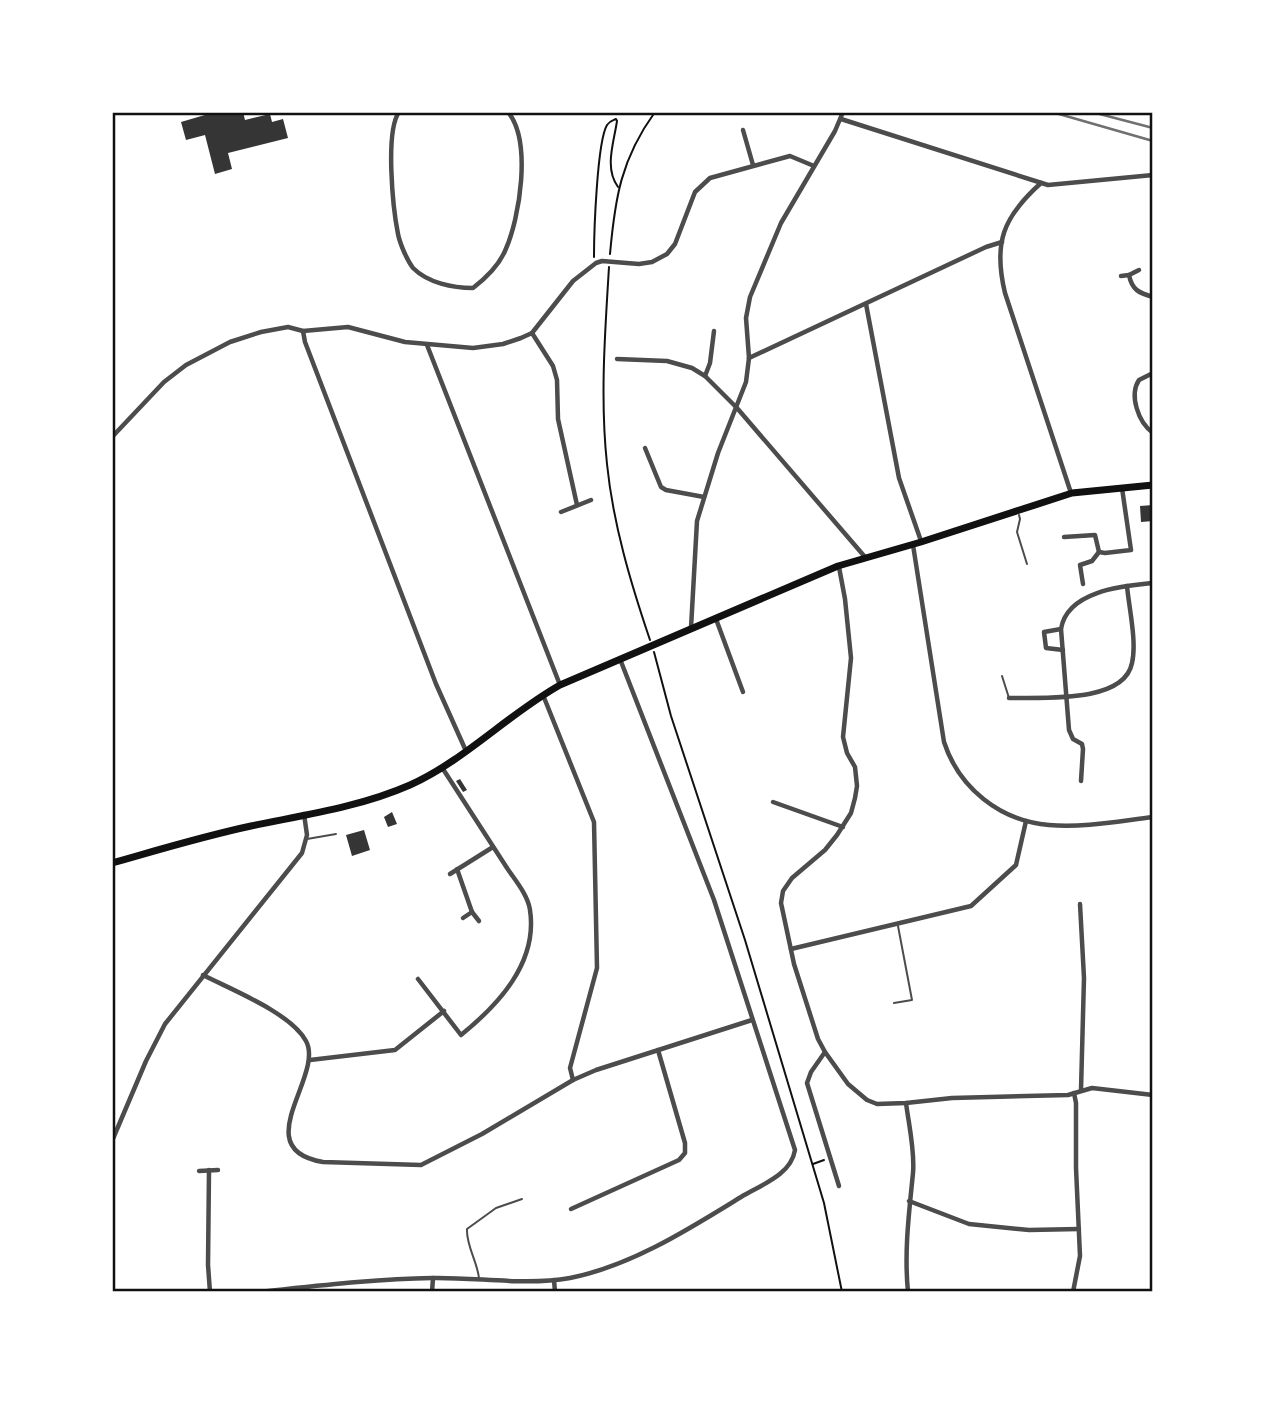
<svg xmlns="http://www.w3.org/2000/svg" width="1265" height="1404" font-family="Commissioner,sans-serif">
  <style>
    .building { fill: #353535 }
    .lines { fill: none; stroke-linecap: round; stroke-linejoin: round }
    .path { stroke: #111; stroke-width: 2 }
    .service { stroke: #4c4c4c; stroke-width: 2 }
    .minor { stroke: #4c4c4c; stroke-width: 4.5 }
    .primary { stroke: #111; stroke-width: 7 }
    .rail { stroke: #707070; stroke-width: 2.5 }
    .neatline { fill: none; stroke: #111; stroke-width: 2.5 }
  </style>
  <rect width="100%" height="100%" fill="#fff"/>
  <!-- building -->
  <g class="building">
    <path d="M 215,112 L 243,112 L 245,120 L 270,114 L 272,122 L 283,119 L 288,138 L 228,153 L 232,169 L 215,174 L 205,135 L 186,140 L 181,122 Z"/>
    <path d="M 1153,505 L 1153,521 L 1141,522 L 1140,506 Z"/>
    <path d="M 460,779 L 467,790 L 463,792 L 456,781 Z"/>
    <path d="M 392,812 L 397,824 L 388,827 L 384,817 Z"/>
    <path d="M 364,830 L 370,850 L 352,856 L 346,835 Z"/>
  </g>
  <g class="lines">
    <!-- path -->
    <g class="path">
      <path d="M 610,254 C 615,198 621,159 655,112"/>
      <path d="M 594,257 C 594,233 597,142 607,125 C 610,121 611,121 616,119 L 617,121 C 614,142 604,168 618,187"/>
      <path d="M 609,267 C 605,332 600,399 607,464 C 613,524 631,584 650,640"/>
      <path d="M 654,652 L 671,716 L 745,940 L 824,1203 L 842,1292"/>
      <path d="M 813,1164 L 824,1160"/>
    </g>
    <!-- service -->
    <g class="service">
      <path d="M 1019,515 L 1020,519 L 1017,532 L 1027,564"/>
      <path d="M 1002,676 L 1009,698"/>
      <path d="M 307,839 L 336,834"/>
      <path d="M 894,1003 L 912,1000 L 898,926"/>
      <path d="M 479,1278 C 477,1261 466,1245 467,1229 L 496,1208 L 522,1199"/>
    </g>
    <!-- minor -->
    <g class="minor">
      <path d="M 399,112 C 385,132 393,209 398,234 C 400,244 407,260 413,268 C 428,283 453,288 473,288 C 486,278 498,267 505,251 C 520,218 532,141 508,112"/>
      <path d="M 841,119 L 1048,185 L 1153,175"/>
      <path d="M 743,130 L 753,165"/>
      <path d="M 1041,183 C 1003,217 993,243 1005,293 L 1071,493"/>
      <path d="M 1139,270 L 1129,275 C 1132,290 1139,293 1153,297"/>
      <path d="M 1121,276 L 1129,275"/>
      <path d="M 866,304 L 899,478 L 921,541"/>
      <path d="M 303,331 L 305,342 L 436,684 L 466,751"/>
      <path d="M 532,333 L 553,366 L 557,380 L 558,419 L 577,505"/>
      <path d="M 427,345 L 560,685"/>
      <path d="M 749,358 L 986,247 L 1002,242"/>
      <path d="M 617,359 L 667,361 L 692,368 L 705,376 L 737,408 L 865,557"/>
      <path d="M 705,376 L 710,363 L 714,331"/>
      <path d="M 1153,433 C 1138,422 1129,395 1139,380 L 1153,373"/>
      <path d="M 112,437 L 164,382 L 186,365 L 230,342 L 261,332 L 288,327 L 303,331 L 348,327 L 405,342 L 473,348 L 503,344 L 521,338 L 532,333 L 573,281 L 596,263 L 602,261 L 639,264 L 652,262 L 667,254 L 675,244 L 695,192 L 710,178 L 790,156 L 814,166"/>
      <path d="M 645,448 L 661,487 L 666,490 L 704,497"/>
      <path d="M 561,512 L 591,500"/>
      <path d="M 1064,537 L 1095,535 L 1099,552"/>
      <path d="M 913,545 L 944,742 C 959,788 1000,821 1049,825 C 1083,828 1119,821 1153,817"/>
      <path d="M 839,567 L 845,599 L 851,658 L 843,737 L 847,753 L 855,767 L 857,786 L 855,798 L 851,813 L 837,835 L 825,850 L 792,878 L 783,891 L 781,903 L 794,964 L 818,1039 L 825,1052 L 848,1084 L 867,1100 L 877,1104 L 906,1103 L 952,1098 L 1068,1095 L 1092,1088 L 1153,1095"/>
      <path d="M 1083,584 L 1080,565 L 1092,561 L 1099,552 L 1105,553 L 1131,550 L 1122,488"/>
      <path d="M 716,619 L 743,692"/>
      <path d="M 691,628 L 697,521 L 718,453 L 746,382 L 749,358 L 746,318 L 750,297 L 781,223 L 835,131 L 843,112"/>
      <path d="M 1061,629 L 1044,632 L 1046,648 L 1063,650"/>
      <path d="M 543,695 L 594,822 L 597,968 L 570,1068 L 573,1080"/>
      <path d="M 1009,698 C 1041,697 1124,704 1132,663 C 1137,642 1129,608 1127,586"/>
      <path d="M 1081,781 L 1083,749 L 1082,744 L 1073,739 L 1069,730 L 1061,629 C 1067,591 1122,586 1153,583"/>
      <path d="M 773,802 L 843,827"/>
      <path d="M 457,869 L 472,912 L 463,918"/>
      <path d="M 450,874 L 493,847"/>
      <path d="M 1080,904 L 1084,978 L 1081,1090"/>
      <path d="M 472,912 L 479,921"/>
      <path d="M 791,949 L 971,906 L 1016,865 L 1026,821"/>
      <path d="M 203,975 C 232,990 291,1013 306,1041 C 325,1076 246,1149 323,1162 L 421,1165 L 482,1134 L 573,1080 L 596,1070 L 752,1020"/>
      <path d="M 418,979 L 461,1035 C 498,1005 538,963 530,910 C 528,895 515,880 507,868 C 486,835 464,802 443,769"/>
      <path d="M 825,1052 L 811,1072 L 807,1083 L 839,1186"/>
      <path d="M 310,1060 L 395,1050 L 444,1011"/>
      <path d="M 906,1103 C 909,1126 915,1151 913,1173 C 909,1213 904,1252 908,1292"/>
      <path d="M 112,1141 L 146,1061 L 165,1024 L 302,853 L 307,835 L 304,814"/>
      <path d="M 209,1170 L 208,1265 L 210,1292"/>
      <path d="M 199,1171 L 218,1170"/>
      <path d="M 909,1201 L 969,1224 L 1029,1230 L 1079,1229"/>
      <path d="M 571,1209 L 679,1160 L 685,1153 L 685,1143 L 658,1050"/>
      <path d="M 554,1280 L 555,1292"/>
      <path d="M 258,1292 C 316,1286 374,1279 432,1278 C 477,1277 525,1286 570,1278 C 631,1266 689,1229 741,1197 C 761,1185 791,1175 795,1150 L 714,900 L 620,659"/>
      <path d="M 432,1292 L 433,1278"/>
      <path d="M 1073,1292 L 1080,1256 L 1076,1168 L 1076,1103 L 1074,1093"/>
    </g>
    <!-- primary -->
    <path class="primary" d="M 112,863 C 158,850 204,836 251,826 C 304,815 360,807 410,785 C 465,760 507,715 560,685 L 838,566 L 921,542 L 1072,493 L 1153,485"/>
    <!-- rail -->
    <g class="rail">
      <path d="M 1052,112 L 1153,141"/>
      <path d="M 1092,112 L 1153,128"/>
    </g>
  </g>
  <!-- border -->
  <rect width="1265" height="1404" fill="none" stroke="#ffffff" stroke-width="228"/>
  <rect x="114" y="114" width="1037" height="1176" class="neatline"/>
</svg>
